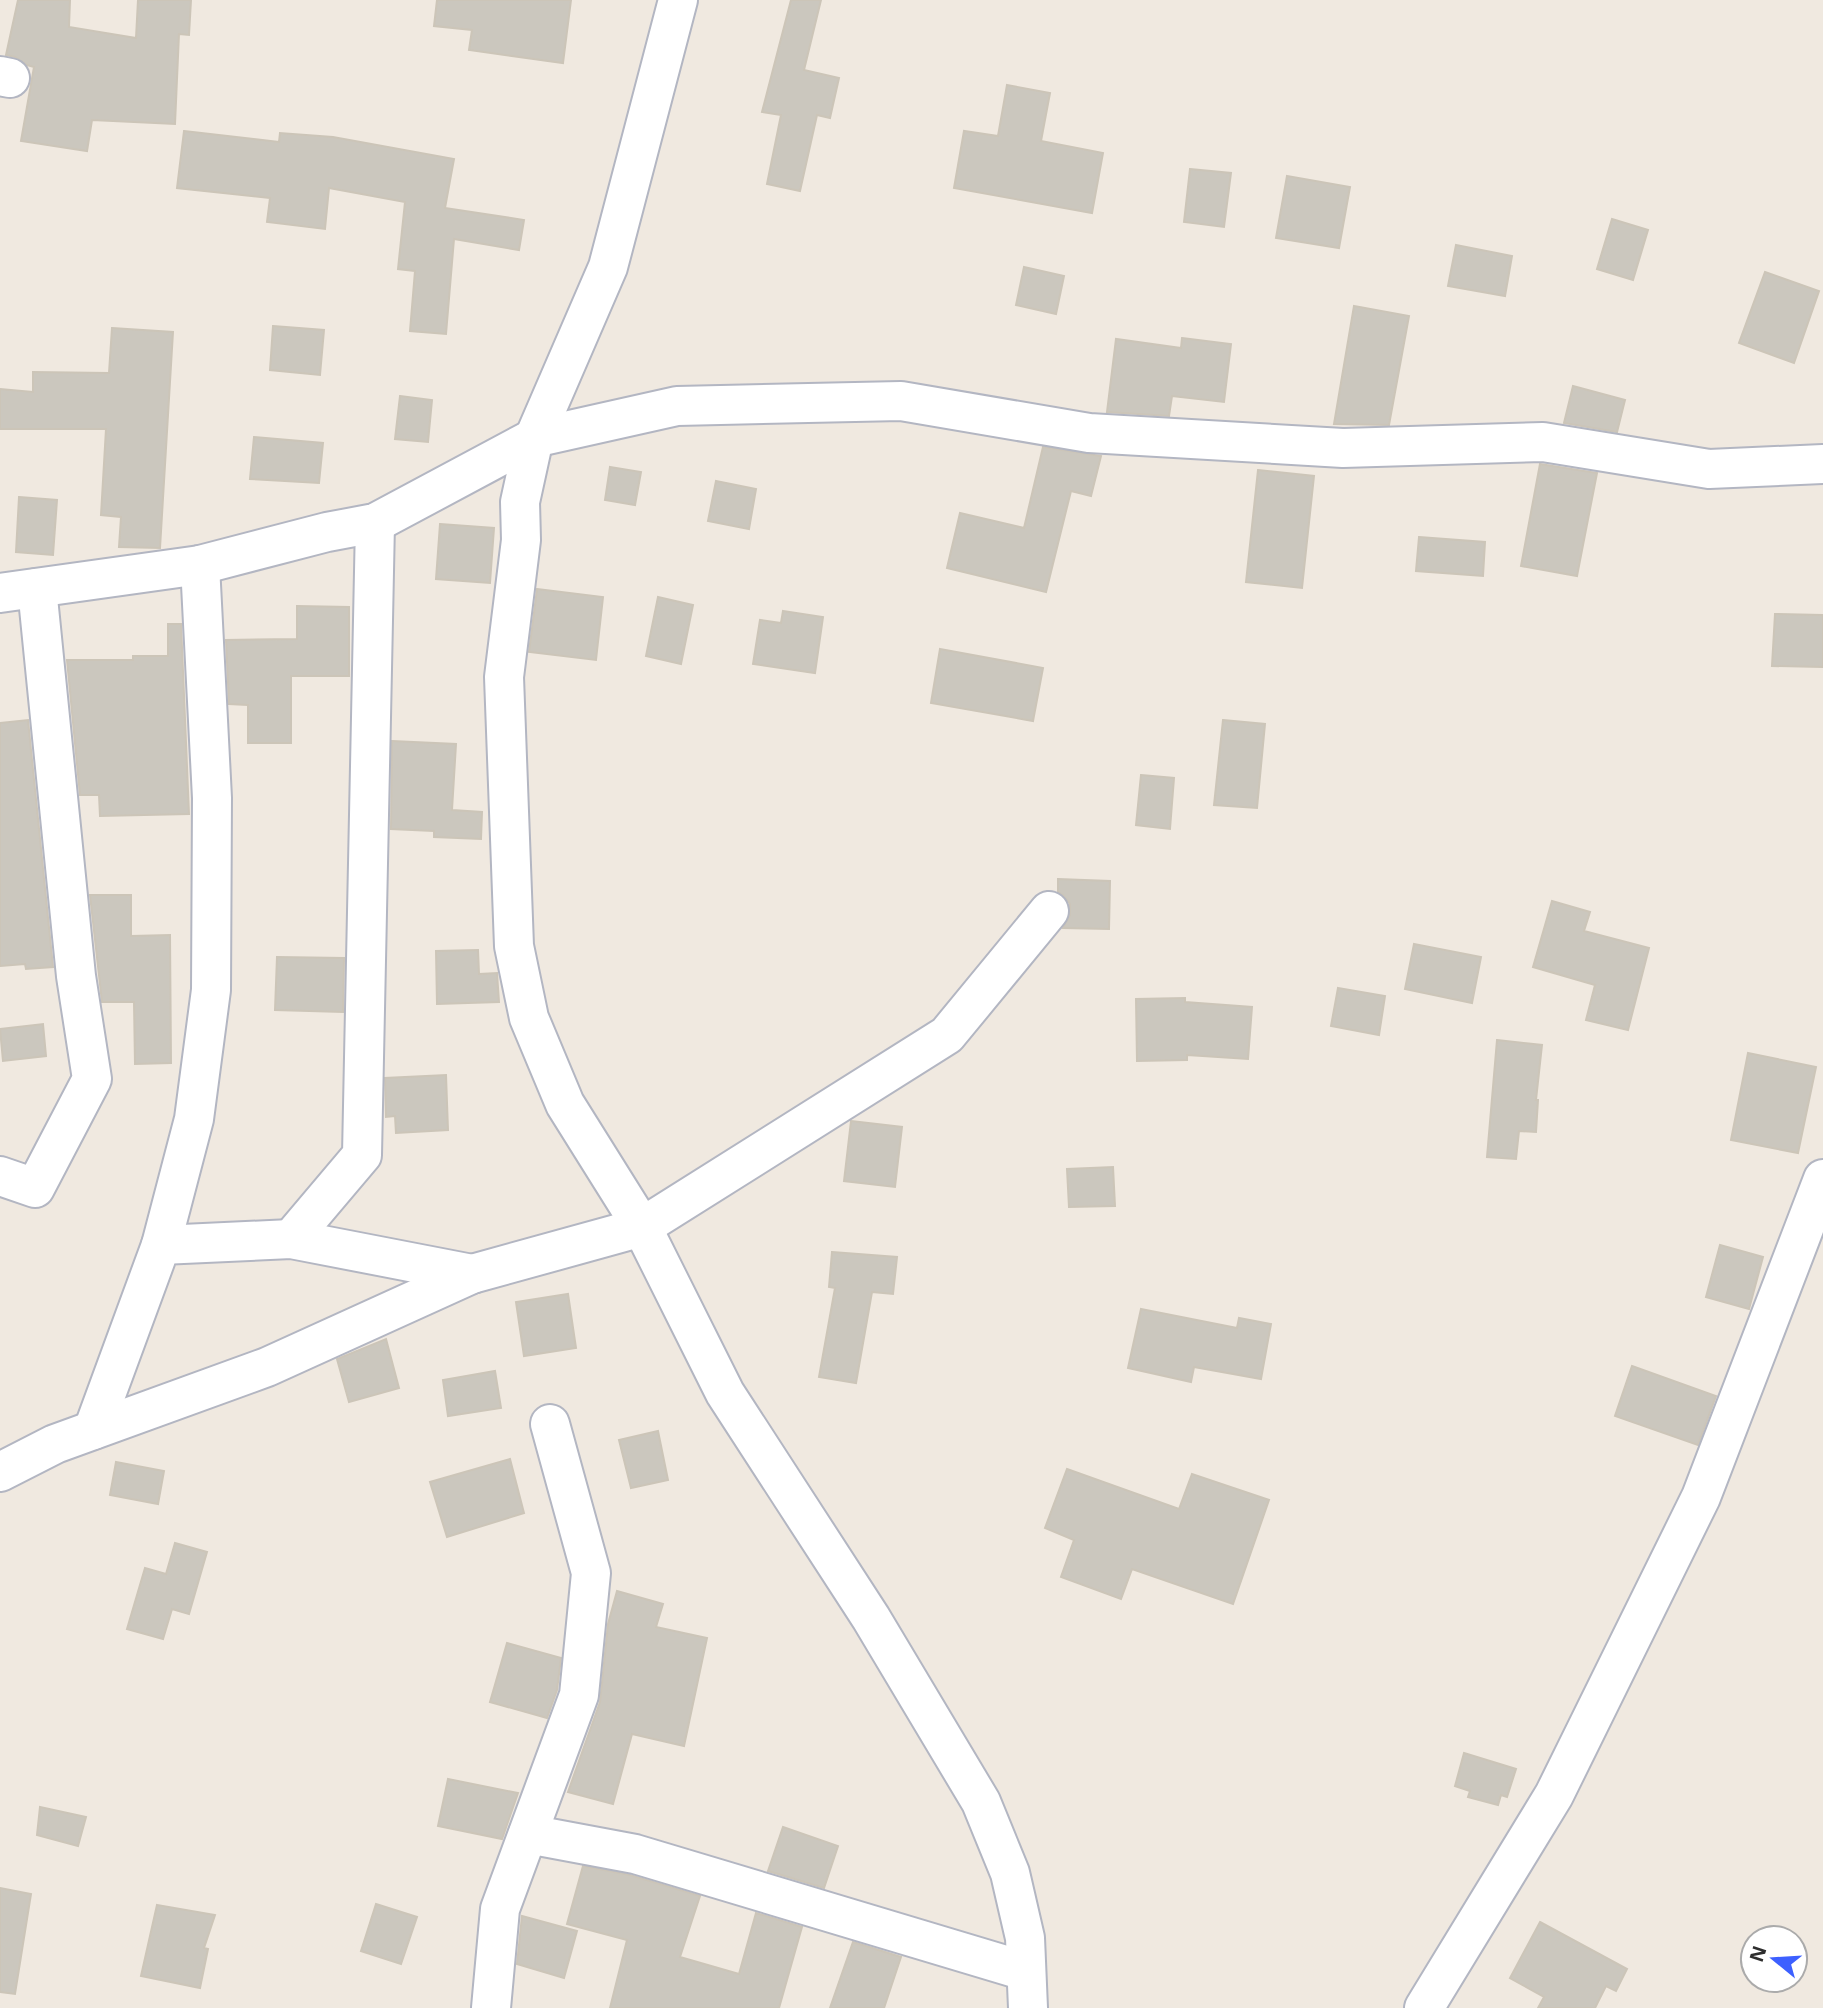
<svg xmlns="http://www.w3.org/2000/svg" width="1823" height="2008" font-family="'Open Sans',sans-serif">
  <style>
    .building { fill: #cbc7be; stroke: #ccc5b8; stroke-width: 2 }
    .lines { fill: none; stroke-linecap: round; stroke-linejoin: round }
    .street-casing { stroke: #b3b6c2; stroke-width: 42 }
    .street { stroke: #fff; stroke-width: 38 }
  </style>
  <rect width="100%" height="100%" fill="#f0e9e0"/>
  <!-- building -->
  <g class="building">
    <path d="M 18,0 L 70,0 L 69,27 L 136,38 L 138,0 L 191,0 L 189,35 L 179,34 L 175,124 L 92,120 L 87,151 L 21,141 L 34,67 L 27,65 L 15,57 L 6,55 Z"/>
    <path d="M 437,0 L 571,0 L 563,63 L 469,50 L 472,30 L 434,26 Z"/>
    <path d="M 791,0 L 821,0 L 804,70 L 839,78 L 830,118 L 817,115 L 800,191 L 767,184 L 781,115 L 762,112 Z"/>
    <path d="M 1007,85 L 1050,93 L 1041,141 L 1103,153 L 1092,213 L 954,188 L 964,131 L 998,136 Z"/>
    <path d="M 184,131 L 279,142 L 280,133 L 333,137 L 454,159 L 445,208 L 524,220 L 519,250 L 454,239 L 446,334 L 410,331 L 415,271 L 398,269 L 405,202 L 329,188 L 325,229 L 267,222 L 270,198 L 177,188 Z"/>
    <path d="M 1190,169 L 1231,173 L 1224,227 L 1184,222 Z"/>
    <path d="M 1287,176 L 1350,187 L 1339,248 L 1276,238 Z"/>
    <path d="M 1612,219 L 1648,230 L 1633,280 L 1597,269 Z"/>
    <path d="M 1456,245 L 1512,256 L 1505,296 L 1448,286 Z"/>
    <path d="M 1024,267 L 1064,276 L 1056,314 L 1016,305 Z"/>
    <path d="M 1765,272 L 1819,291 L 1794,363 L 1739,343 Z"/>
    <path d="M 1354,306 L 1409,316 L 1389,425 L 1334,424 Z"/>
    <path d="M 273,326 L 324,330 L 320,375 L 270,370 Z"/>
    <path d="M 112,328 L 173,332 L 160,548 L 119,547 L 121,517 L 101,515 L 106,429 L 0,429 L 0,389 L 33,392 L 33,372 L 109,373 Z"/>
    <path d="M 1182,338 L 1231,344 L 1224,402 L 1172,396 L 1169,416 L 1107,412 L 1116,339 L 1181,348 Z"/>
    <path d="M 1573,386 L 1625,400 L 1617,432 L 1564,423 Z"/>
    <path d="M 400,396 L 432,400 L 428,442 L 395,439 Z"/>
    <path d="M 254,437 L 323,443 L 319,483 L 250,479 Z"/>
    <path d="M 1043,447 L 1101,456 L 1091,496 L 1071,491 L 1046,592 L 947,568 L 960,513 L 1024,528 Z"/>
    <path d="M 1540,464 L 1597,473 L 1577,576 L 1521,566 Z"/>
    <path d="M 610,467 L 641,472 L 635,505 L 605,500 Z"/>
    <path d="M 1258,470 L 1314,476 L 1302,588 L 1246,582 Z"/>
    <path d="M 716,481 L 756,489 L 749,529 L 708,521 Z"/>
    <path d="M 19,497 L 57,500 L 53,555 L 16,552 Z"/>
    <path d="M 440,524 L 494,528 L 490,583 L 436,579 Z"/>
    <path d="M 1419,537 L 1485,542 L 1483,576 L 1416,571 Z"/>
    <path d="M 537,589 L 603,597 L 596,660 L 529,652 Z"/>
    <path d="M 658,597 L 693,605 L 681,664 L 646,656 Z"/>
    <path d="M 297,606 L 349,607 L 349,676 L 291,676 L 291,743 L 248,743 L 248,705 L 229,704 L 226,640 L 297,639 Z"/>
    <path d="M 783,611 L 823,617 L 815,673 L 753,664 L 760,620 L 781,623 Z"/>
    <path d="M 1775,614 L 1823,615 L 1823,667 L 1772,666 Z"/>
    <path d="M 168,624 L 181,624 L 189,814 L 100,816 L 99,795 L 80,795 L 67,660 L 133,660 L 133,656 L 168,656 Z"/>
    <path d="M 940,649 L 1043,668 L 1033,721 L 931,703 Z"/>
    <path d="M 28,720 L 53,967 L 26,969 L 25,964 L 0,966 L 0,723 Z"/>
    <path d="M 1223,720 L 1265,724 L 1257,808 L 1214,805 Z"/>
    <path d="M 392,741 L 456,744 L 452,810 L 482,812 L 481,839 L 434,837 L 434,831 L 391,829 Z"/>
    <path d="M 1141,775 L 1174,778 L 1170,829 L 1136,825 Z"/>
    <path d="M 1058,879 L 1110,881 L 1109,929 L 1063,928 L 1070,915 L 1070,904 L 1063,895 L 1058,892 Z"/>
    <path d="M 90,895 L 131,895 L 131,936 L 170,935 L 171,1063 L 135,1064 L 134,1002 L 102,1002 Z"/>
    <path d="M 1552,901 L 1590,912 L 1584,931 L 1649,948 L 1628,1030 L 1586,1020 L 1595,985 L 1533,967 Z"/>
    <path d="M 1414,944 L 1481,957 L 1472,1003 L 1405,989 Z"/>
    <path d="M 478,950 L 479,974 L 497,973 L 499,1002 L 437,1004 L 436,951 Z"/>
    <path d="M 277,957 L 344,958 L 343,1012 L 275,1010 Z"/>
    <path d="M 1338,988 L 1385,996 L 1379,1035 L 1331,1026 Z"/>
    <path d="M 1185,998 L 1185,1002 L 1252,1007 L 1248,1059 L 1187,1055 L 1187,1060 L 1137,1061 L 1136,999 Z"/>
    <path d="M 43,1024 L 46,1056 L 3,1061 L 0,1029 Z"/>
    <path d="M 1497,1040 L 1542,1045 L 1536,1100 L 1538,1100 L 1536,1132 L 1519,1131 L 1516,1159 L 1487,1157 Z"/>
    <path d="M 1748,1053 L 1816,1067 L 1798,1153 L 1731,1140 Z"/>
    <path d="M 446,1075 L 448,1130 L 396,1133 L 395,1116 L 386,1117 L 385,1078 Z"/>
    <path d="M 851,1121 L 902,1127 L 895,1187 L 844,1181 Z"/>
    <path d="M 1113,1167 L 1115,1206 L 1069,1207 L 1067,1169 Z"/>
    <path d="M 1720,1245 L 1763,1257 L 1749,1309 L 1706,1297 Z"/>
    <path d="M 832,1252 L 897,1257 L 893,1294 L 872,1292 L 856,1383 L 819,1377 L 835,1288 L 829,1287 Z"/>
    <path d="M 568,1294 L 576,1348 L 524,1356 L 516,1302 Z"/>
    <path d="M 1141,1309 L 1237,1328 L 1239,1318 L 1271,1324 L 1261,1379 L 1194,1367 L 1191,1382 L 1128,1368 Z"/>
    <path d="M 386,1339 L 399,1388 L 349,1402 L 337,1359 Z"/>
    <path d="M 1632,1366 L 1716,1396 L 1698,1445 L 1615,1416 Z"/>
    <path d="M 495,1371 L 501,1408 L 448,1416 L 443,1380 Z"/>
    <path d="M 658,1431 L 668,1480 L 631,1488 L 619,1440 Z"/>
    <path d="M 510,1459 L 524,1513 L 447,1537 L 430,1482 Z"/>
    <path d="M 116,1462 L 164,1471 L 158,1504 L 110,1495 Z"/>
    <path d="M 1067,1469 L 1179,1509 L 1192,1474 L 1269,1500 L 1233,1604 L 1132,1569 L 1121,1599 L 1061,1577 L 1074,1540 L 1045,1528 Z"/>
    <path d="M 175,1543 L 207,1552 L 189,1614 L 172,1609 L 163,1639 L 127,1629 L 145,1568 L 166,1574 Z"/>
    <path d="M 617,1591 L 663,1604 L 656,1627 L 707,1638 L 684,1746 L 632,1734 L 613,1804 L 568,1792 L 600,1702 L 608,1624 Z"/>
    <path d="M 507,1643 L 561,1658 L 557,1690 L 547,1718 L 490,1702 Z"/>
    <path d="M 1464,1753 L 1516,1769 L 1507,1797 L 1501,1795 L 1498,1805 L 1468,1797 L 1470,1791 L 1455,1786 Z"/>
    <path d="M 448,1779 L 518,1793 L 502,1839 L 438,1826 Z"/>
    <path d="M 40,1807 L 86,1817 L 78,1846 L 37,1835 Z"/>
    <path d="M 783,1827 L 838,1846 L 824,1888 L 768,1871 Z"/>
    <path d="M 583,1866 L 630,1875 L 700,1896 L 680,1957 L 739,1974 L 756,1913 L 802,1927 L 779,2008 L 610,2008 L 627,1940 L 567,1924 Z"/>
    <path d="M 0,1888 L 31,1894 L 15,1994 L 0,1992 Z"/>
    <path d="M 376,1904 L 417,1917 L 401,1964 L 361,1951 Z"/>
    <path d="M 157,1905 L 215,1915 L 204,1948 L 208,1949 L 200,1988 L 141,1976 Z"/>
    <path d="M 522,1916 L 577,1931 L 564,1978 L 517,1964 Z"/>
    <path d="M 1540,1922 L 1627,1969 L 1616,1991 L 1606,1986 L 1595,2008 L 1538,2008 L 1544,1997 L 1510,1978 Z"/>
    <path d="M 853,1942 L 901,1957 L 884,2008 L 830,2008 Z"/>
  </g>
  <g class="lines">
    <defs>
      <g id="street">
        <path d="M 678,0 L 608,267 L 534,438 L 520,502 L 521,540 L 504,677 L 514,946 L 529,1018 L 565,1104 L 642,1227 L 725,1393 L 871,1618 L 981,1802 L 1010,1873 L 1025,1938 L 1028,2008"/>
        <path d="M 0,76 L 10,78"/>
        <path d="M 0,593 L 200,565 L 327,532 L 375,523 L 534,438 L 677,406 L 901,401 L 1089,433 L 1343,448 L 1543,442 L 1709,469 L 1823,464"/>
        <path d="M 0,1176 L 35,1188 L 92,1079 L 76,976 L 37,588"/>
        <path d="M 291,1239 L 362,1155 L 375,523"/>
        <path d="M 161,1245 L 194,1119 L 211,990 L 212,798 L 200,565"/>
        <path d="M 93,1430 L 161,1245 L 291,1239 L 472,1274"/>
        <path d="M 0,1472 L 55,1444 L 267,1367 L 472,1274 L 642,1227 L 947,1035 L 1049,911"/>
        <path d="M 528,1834 L 635,1854 L 1025,1971"/>
        <path d="M 491,2008 L 500,1909 L 579,1695 L 591,1573 L 550,1424"/>
        <path d="M 1424,2008 L 1554,1795 L 1701,1497 L 1823,1179"/>
      </g>
    </defs>
    <!-- street casing -->
    <use href="#street" class="street-casing"/>
    <!-- street -->
    <use href="#street" class="street"/>
  </g>
  <!-- north arrow -->
  <g transform="translate(1774 1959) rotate(288)"><circle r="33" fill="#ffffff" stroke="#ababab" stroke-width="2"/>
  <path d="M0-5L12 26L0 18L-12 26Z" fill="#3d60ff"/>
  <text y="-10" font-size="19" font-weight="bold" text-anchor="middle" fill="#2e2e2e">N</text>
  </g>
</svg>
